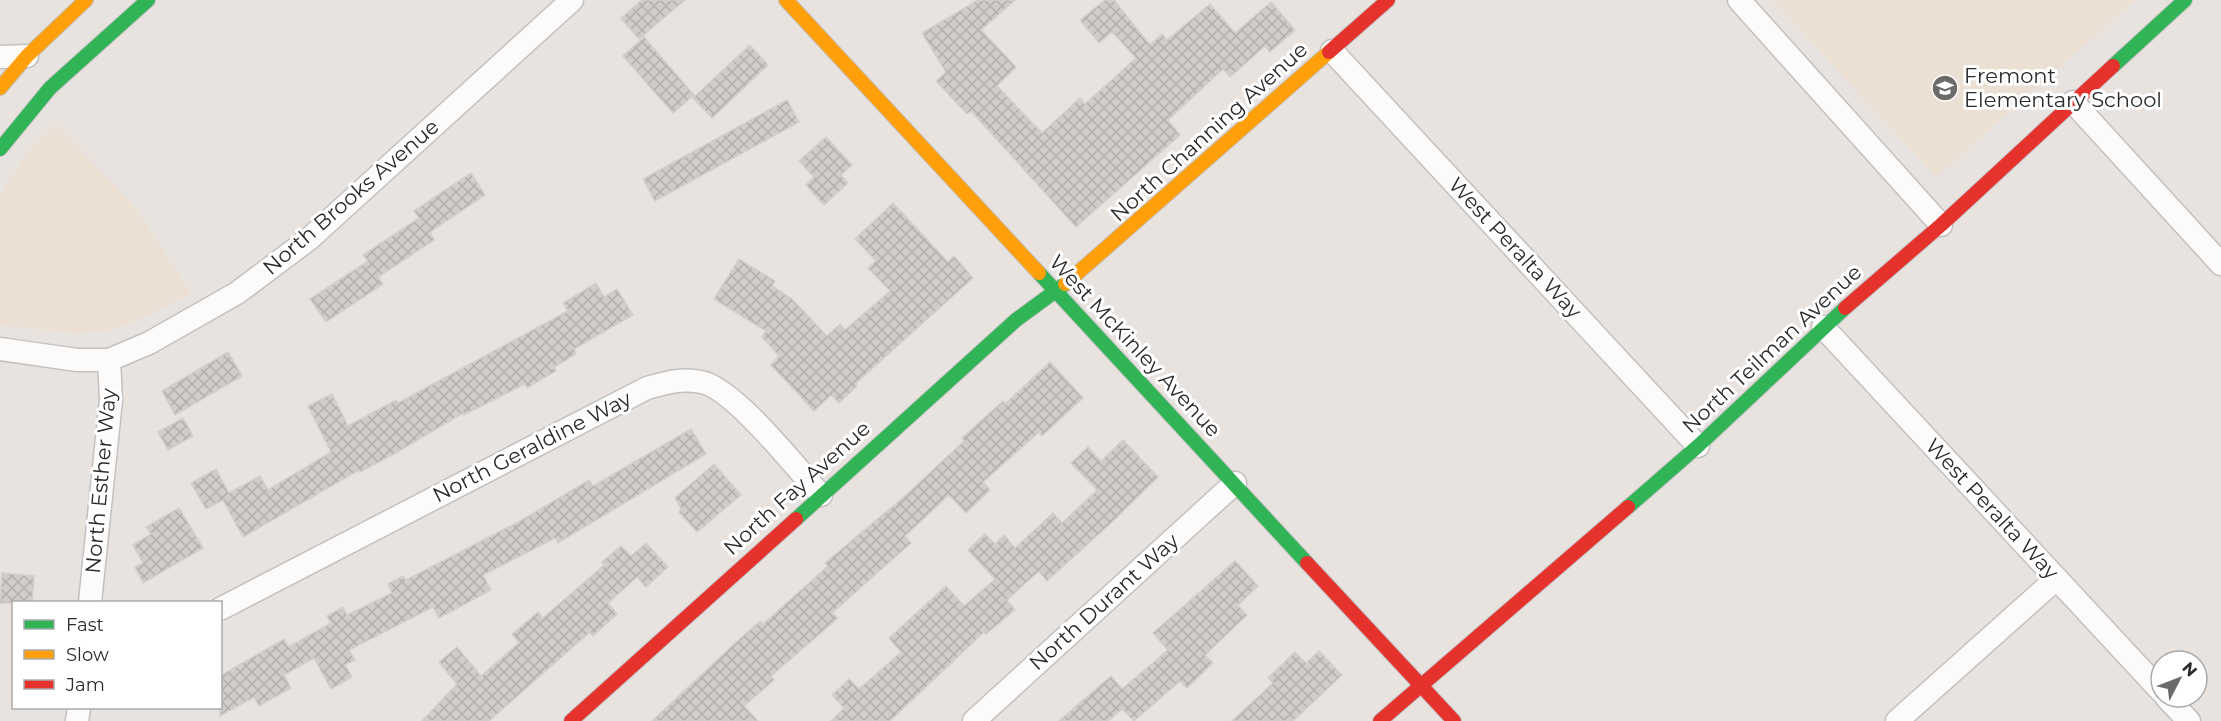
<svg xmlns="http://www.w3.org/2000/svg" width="2221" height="721" font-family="Montserrat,sans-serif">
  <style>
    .education { fill: #ece0d4 }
    .building { fill: url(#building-cross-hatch); stroke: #d4cfcc; stroke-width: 1.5 }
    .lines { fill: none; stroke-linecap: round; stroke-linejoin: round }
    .street-casing { stroke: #c2c1c2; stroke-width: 25 }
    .fast-casing { stroke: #c2c1c2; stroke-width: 16 }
    .slow-casing { stroke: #c2c1c2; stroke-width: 16 }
    .jam-casing { stroke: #c2c1c2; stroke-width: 16 }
    .street { stroke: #fcfbfa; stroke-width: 22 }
    .fast { stroke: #30b455; stroke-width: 14 }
    .slow { stroke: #ff9f0a; stroke-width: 14 }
    .jam { stroke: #e5322d; stroke-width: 14 }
    .labels { text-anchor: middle; stroke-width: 6; stroke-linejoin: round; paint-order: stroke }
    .poi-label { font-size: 21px; fill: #2a2a2a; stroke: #fff; text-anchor: start }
    .street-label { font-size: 21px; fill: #2a2a2a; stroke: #fff }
  </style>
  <defs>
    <pattern id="building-cross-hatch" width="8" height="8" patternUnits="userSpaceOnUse" patternTransform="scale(1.5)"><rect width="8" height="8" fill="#cfccc9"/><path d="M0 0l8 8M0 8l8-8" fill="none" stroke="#b2afad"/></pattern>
  </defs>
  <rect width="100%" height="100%" fill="#e9e3e0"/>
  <!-- education -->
  <g class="education">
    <path d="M 1773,0 L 2135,0 L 1936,177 Z"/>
    <path d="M 56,124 L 134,206 L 191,293 L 149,315 L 110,330 L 77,333 L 0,325 L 0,195 L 30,149 Z"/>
  </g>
  <!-- building -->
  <g class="building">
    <path d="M 642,0 L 685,0 L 639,39 L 621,18 Z"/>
    <path d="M 978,0 L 1015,0 L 981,30 L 1016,67 L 997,86 L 1042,133 L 1080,98 L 1085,104 L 1136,58 L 1112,32 L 1099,43 L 1080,20 L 1105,0 L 1114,0 L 1150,45 L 1162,34 L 1167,40 L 1210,4 L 1235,33 L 1271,2 L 1295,30 L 1270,52 L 1265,46 L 1230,77 L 1223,69 L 1168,120 L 1180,135 L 1076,227 L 971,111 L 967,114 L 936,81 L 946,72 L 922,33 Z"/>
    <path d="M 644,37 L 694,95 L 673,113 L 623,56 Z"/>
    <path d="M 750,45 L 768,65 L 712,118 L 693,98 Z"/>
    <path d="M 787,100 L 799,122 L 655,201 L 643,179 Z"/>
    <path d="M 826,137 L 852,165 L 841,175 L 848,183 L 824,205 L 806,185 L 814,177 L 799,161 Z"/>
    <path d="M 471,173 L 485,195 L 430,232 L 434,240 L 378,277 L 383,284 L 326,322 L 310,299 L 368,261 L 363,255 L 419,218 L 414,211 Z"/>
    <path d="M 893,203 L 948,262 L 954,256 L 973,278 L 855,384 L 857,386 L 839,403 L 831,395 L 814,411 L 771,365 L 779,356 L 762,337 L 766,331 L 714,299 L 739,259 L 775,281 L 772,286 L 792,299 L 827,336 L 840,324 L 845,330 L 890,291 L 868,268 L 876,261 L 855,239 Z"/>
    <path d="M 596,283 L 604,297 L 617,289 L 633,315 L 574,349 L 576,354 L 554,367 L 556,371 L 527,388 L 525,384 L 464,415 L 463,413 L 394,454 L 360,472 L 359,470 L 243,537 L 223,500 L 206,509 L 191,483 L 216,469 L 229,493 L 260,476 L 268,490 L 331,452 L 308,406 L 332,394 L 348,426 L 396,400 L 398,403 L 568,311 L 563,303 Z"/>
    <path d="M 228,352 L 242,376 L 175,415 L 162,391 Z"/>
    <path d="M 1050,362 L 1083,398 L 1042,436 L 1039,432 L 983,482 L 990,490 L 966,513 L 949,495 L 905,536 L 911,543 L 832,613 L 838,618 L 771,676 L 774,680 L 744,706 L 758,721 L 652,721 L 733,645 L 760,621 L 763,624 L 828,566 L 825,563 L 905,496 L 964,441 L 962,438 L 1003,401 L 1005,404 Z"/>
    <path d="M 183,418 L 193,436 L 168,450 L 158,432 Z"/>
    <path d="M 691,429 L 706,454 L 558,543 L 555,538 L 483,575 L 491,590 L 439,618 L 433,607 L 349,650 L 355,660 L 345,665 L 352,677 L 331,689 L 314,658 L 284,675 L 291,688 L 259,706 L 254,697 L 220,716 L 220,676 L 284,639 L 289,647 L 331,623 L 327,616 L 343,607 L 347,615 L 392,593 L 388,584 L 403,576 L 406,580 L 520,521 L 589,480 L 593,486 Z"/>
    <path d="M 1123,440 L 1158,477 L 1110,524 L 1047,581 L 1039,571 L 1007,600 L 1015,610 L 986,634 L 984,632 L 890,721 L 831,721 L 844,708 L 832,695 L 849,679 L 859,689 L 901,652 L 889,638 L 946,586 L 964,606 L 995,579 L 968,550 L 985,534 L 995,544 L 1004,535 L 1015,548 L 1053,513 L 1062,523 L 1097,490 L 1071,463 L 1088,447 L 1101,461 Z"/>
    <path d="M 714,464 L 741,495 L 697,532 L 679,512 L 681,509 L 675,498 Z"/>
    <path d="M 179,508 L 203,548 L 143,583 L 135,567 L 143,563 L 133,545 L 151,534 L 146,527 Z"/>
    <path d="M 646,543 L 668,567 L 646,587 L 637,577 L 608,603 L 617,614 L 593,636 L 590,632 L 489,721 L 422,721 L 457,684 L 439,662 L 457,647 L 481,676 L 519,643 L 512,634 L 538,612 L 543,618 L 604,565 L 602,562 L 621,546 L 631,556 Z"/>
    <path d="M 1235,561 L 1258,586 L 1238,605 L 1247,615 L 1205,655 L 1213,663 L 1187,688 L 1180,681 L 1134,721 L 1122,709 L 1108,721 L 1059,721 L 1111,676 L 1122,689 L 1168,650 L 1153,633 Z"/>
    <path d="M 2,573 L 34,576 L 32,603 L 0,603 Z"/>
    <path d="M 1319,651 L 1342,675 L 1293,721 L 1232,721 L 1273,683 L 1268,678 L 1295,652 L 1306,663 Z"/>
  </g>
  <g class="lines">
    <defs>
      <g id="street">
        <path d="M 1739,0 L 1941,225"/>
        <path d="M 1332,51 L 1698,446"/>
        <path d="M 0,57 L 27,56"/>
        <path d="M 2073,102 L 2221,264"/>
        <path d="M 1823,327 L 2161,691"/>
        <path d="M 0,349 L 77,360 L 109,360 L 149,343 L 237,293 L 309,239 L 572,0"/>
        <path d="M 90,602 L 111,400 L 109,360"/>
        <path d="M 220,609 L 647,388 C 665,383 681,378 701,382 C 733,387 797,469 821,495"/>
        <path d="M 2166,697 L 2189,721"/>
        <path d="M 77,721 L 79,708"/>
        <path d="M 974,721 L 1235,483"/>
        <path d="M 1897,721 L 2056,579"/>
      </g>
      <g id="fast">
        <path d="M 2113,66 L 2185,0"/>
        <path d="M 0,149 L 50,88 L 148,0"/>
        <path d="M 1039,273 L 1307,563"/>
        <path d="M 1628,507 L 1698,446 L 1845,308"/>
        <path d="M 796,519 L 1016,320 L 1065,284"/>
      </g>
      <g id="slow">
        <path d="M 786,0 L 1039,273"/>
        <path d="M 0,88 L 27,56 L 86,0"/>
        <path d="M 1065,284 L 1329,52"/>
      </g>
      <g id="jam">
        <path d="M 1329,52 L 1388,0"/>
        <path d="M 1845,308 L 1941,225 L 2113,66"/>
        <path d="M 1307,563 L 1454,721"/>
        <path d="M 571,721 L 796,519"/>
        <path d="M 1380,721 L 1628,507"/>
      </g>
    </defs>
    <!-- street casing -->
    <use href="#street" class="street-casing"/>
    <!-- fast casing -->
    <use href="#fast" class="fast-casing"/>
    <!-- slow casing -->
    <use href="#slow" class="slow-casing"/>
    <!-- jam casing -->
    <use href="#jam" class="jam-casing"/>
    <!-- street -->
    <use href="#street" class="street"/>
    <!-- fast -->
    <use href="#fast" class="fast"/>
    <!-- slow -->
    <use href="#slow" class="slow"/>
    <!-- jam -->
    <use href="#jam" class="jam"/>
  </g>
  <!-- icons -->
  <defs>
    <symbol id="school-disc" viewBox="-11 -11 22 22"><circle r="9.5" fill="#6d6b6a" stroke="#fff"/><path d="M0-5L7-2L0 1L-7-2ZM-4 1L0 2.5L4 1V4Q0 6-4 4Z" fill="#fff"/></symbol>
  </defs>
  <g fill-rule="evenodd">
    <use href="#school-disc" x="1930" y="73" width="30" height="30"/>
  </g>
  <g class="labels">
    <!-- poi labels -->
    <g class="poi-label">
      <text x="1964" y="83">Fremont<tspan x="1964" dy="24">Elementary School</tspan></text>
    </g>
    <!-- street labels -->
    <g class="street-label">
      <text transform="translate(1209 132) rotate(-42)" y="7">North Channing Avenue</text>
      <text transform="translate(351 197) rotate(-41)" y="7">North Brooks Avenue</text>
      <text transform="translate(1515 248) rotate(47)" y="7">West Peralta Way</text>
      <text transform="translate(1135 346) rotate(47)" y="7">West McKinley Avenue</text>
      <text transform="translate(1772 349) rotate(-43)" y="7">North Teilman Avenue</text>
      <text transform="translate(532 447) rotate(-27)" y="7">North Geraldine Way</text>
      <text transform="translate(101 481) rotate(-85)" y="7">North Esther Way</text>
      <text transform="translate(797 488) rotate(-42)" y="7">North Fay Avenue</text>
      <text transform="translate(1992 509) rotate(47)" y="7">West Peralta Way</text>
      <text transform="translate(1104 602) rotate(-42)" y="7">North Durant Way</text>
    </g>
  </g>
  <!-- legend -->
  <rect x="12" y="601" width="210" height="108" fill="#ffffff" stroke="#aaaaaa" stroke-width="1.5"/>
  <rect x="24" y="620" width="30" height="9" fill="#30b455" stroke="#aaaaaa" stroke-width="1.5"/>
  <text x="66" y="631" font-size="18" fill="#2a2a2a">Fast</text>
  <rect x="24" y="650" width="30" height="9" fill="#ff9f0a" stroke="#aaaaaa" stroke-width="1.5"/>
  <text x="66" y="661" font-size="18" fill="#2a2a2a">Slow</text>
  <rect x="24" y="680" width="30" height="9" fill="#e5322d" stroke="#aaaaaa" stroke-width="1.5"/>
  <text x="66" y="691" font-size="18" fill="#2a2a2a">Jam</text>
  <!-- north arrow -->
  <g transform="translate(2179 679) rotate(48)"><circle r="28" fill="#ffffff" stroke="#aaaaaa" stroke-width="1.5"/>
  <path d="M0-4.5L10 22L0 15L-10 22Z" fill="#6d6b6a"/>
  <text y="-9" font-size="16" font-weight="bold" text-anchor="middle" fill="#2a2a2a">N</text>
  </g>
</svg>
